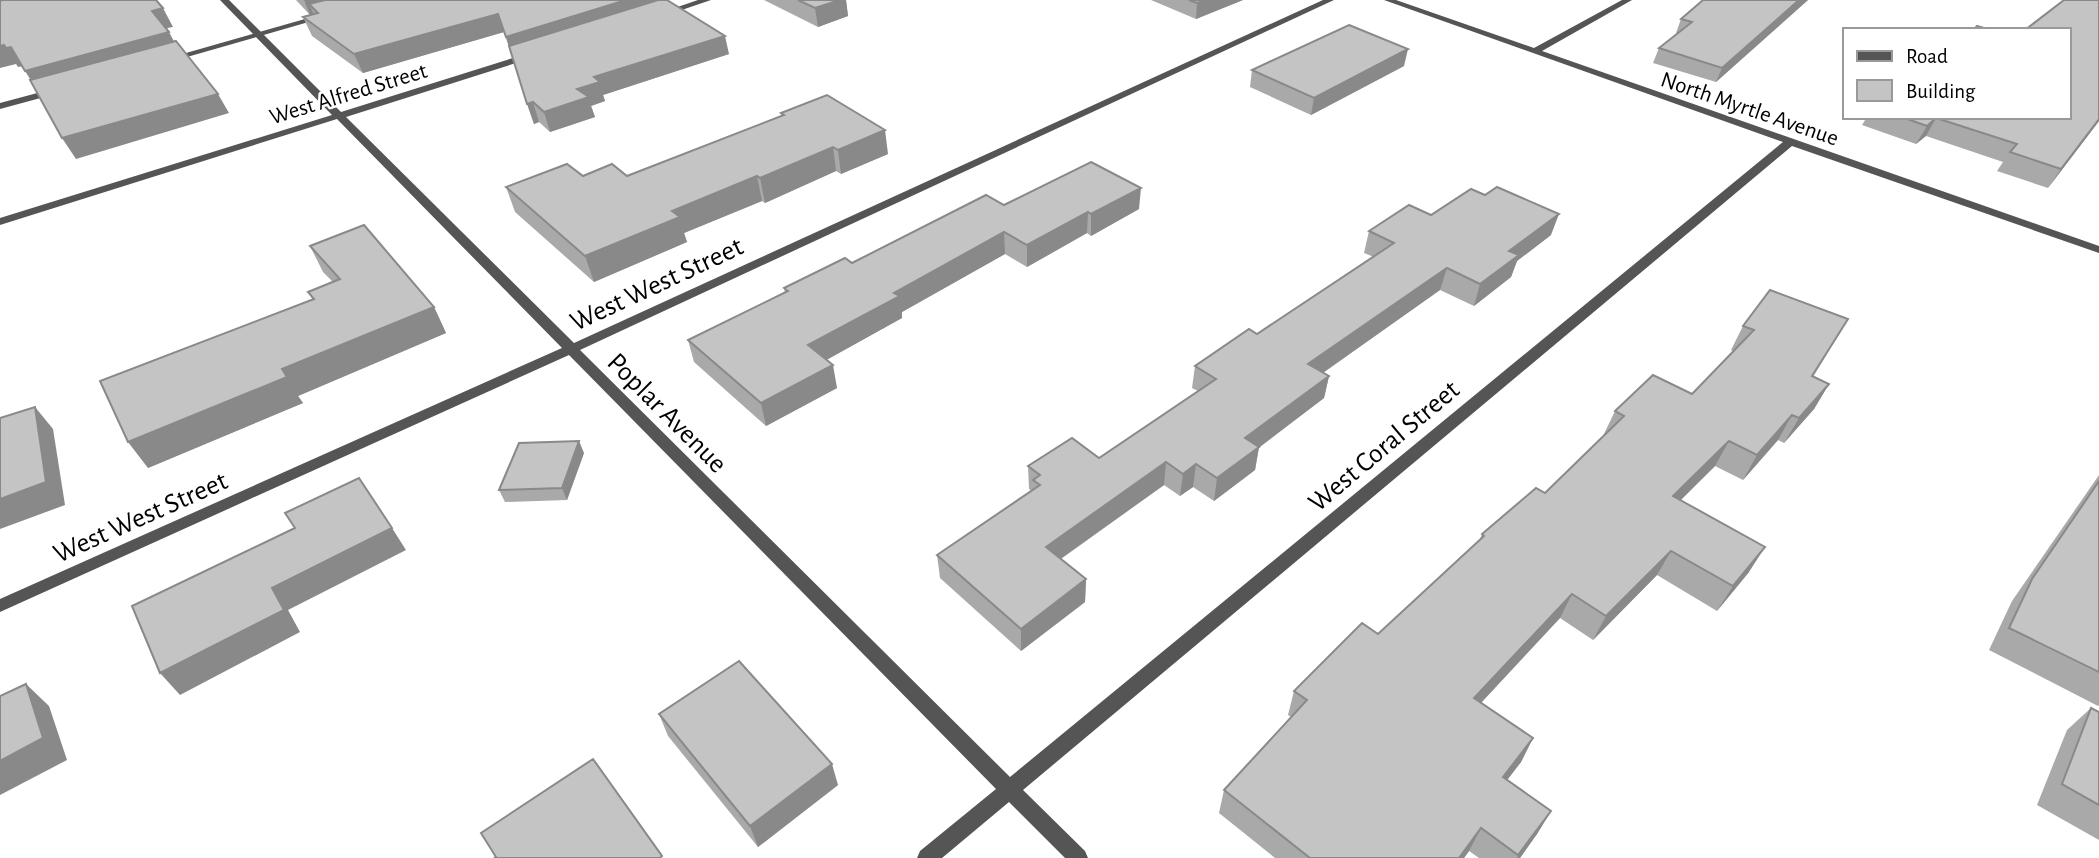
<svg xmlns="http://www.w3.org/2000/svg" width="2099" height="858" font-family="'Alegreya Sans',sans-serif">
  <style>
    .lines { fill: none; stroke-linecap: round; stroke-linejoin: round }
    .service { fill: #555; fill-rule: evenodd }
    .minor { fill: #555; fill-rule: evenodd }
    .wall { fill: #a9a9a9 }
    .shaded-wall { fill: #898989 }
    .building { fill: #c4c4c4; stroke: #898989; stroke-width: 2 }
    .labels { text-anchor: middle; stroke-width: 5; stroke-linejoin: round; paint-order: stroke }
    .far-street-label { font-size: 23px; fill: #000; stroke: #fff }
    .street-label { font-size: 28px; fill: #000; stroke: #fff }
  </style>
  <rect width="100%" height="100%" fill="#fff"/>
  <g class="lines">
    <!-- service -->
    <g class="service">
      <path d="M 319,15 L 326,17 L 173,61 L 165,59 Z"/>
      <path d="M 56,88 L 59,89 L 59,93 L 0,109 L 0,103 Z"/>
    </g>
    <!-- minor -->
    <g class="minor">
      <path d="M 220,0 L 229,0 L 341,112 L 529,53 L 535,53 L 535,57 L 346,117 L 574,343 L 1323,0 L 1334,0 L 580,350 L 1010,777 L 1783,142 L 1384,0 L 1396,0 L 1534,48 L 1622,0 L 1632,0 L 1542,51 L 2099,246 L 2099,253 L 1792,146 L 1023,790 L 1085,851 L 1088,858 L 1065,858 L 1009,802 L 942,858 L 917,858 L 920,851 L 996,789 L 569,355 L 0,612 L 0,599 L 562,348 L 337,119 L 0,225 L 0,218 L 332,115 Z"/>
      <path d="M 698,0 L 711,0 L 667,15 L 660,13 Z"/>
    </g>
  </g>
  <!-- wall -->
  <g class="wall">
    <path d="M 296,0 L 655,0 L 729,54 L 603,95 L 605,101 L 591,106 L 595,117 L 550,132 L 539,122 L 534,124 L 504,32 L 363,73 L 312,36 L 303,17 L 310,15 Z"/>
    <path d="M 764,0 L 846,0 L 848,16 L 818,27 Z"/>
    <path d="M 1151,0 L 1243,0 L 1196,19 Z"/>
    <path d="M 1703,0 L 1808,0 L 1716,82 L 1653,63 L 1659,48 L 1678,33 L 1676,33 L 1681,19 Z"/>
    <path d="M 2099,0 L 2099,121 L 2048,188 L 1997,171 L 2003,162 L 1926,136 L 1916,144 L 1862,125 L 1867,117 L 2069,117 Z"/>
    <path d="M 1404,66 L 1311,115 L 1250,87 L 1252,70 Z"/>
    <path d="M 781,113 L 888,154 L 841,174 L 836,171 L 765,203 L 762,201 L 684,233 L 687,242 L 594,282 L 515,212 L 506,187 L 583,176 L 627,176 L 781,116 Z"/>
    <path d="M 1004,205 L 1139,209 L 1091,236 L 1087,233 L 1027,267 L 1005,254 L 902,312 L 902,318 L 826,360 L 837,388 L 766,426 L 694,362 L 688,340 L 785,293 L 784,288 Z"/>
    <path d="M 1431,215 L 1551,235 L 1517,261 L 1511,277 L 1474,306 L 1440,290 L 1323,373 L 1329,376 L 1324,398 L 1259,447 L 1255,470 L 1214,501 L 1193,487 L 1180,496 L 1164,485 L 1061,559 L 1086,579 L 1085,602 L 1021,651 L 940,578 L 937,555 L 1032,491 L 1029,489 L 1028,466 L 1099,458 L 1198,391 L 1192,388 L 1195,366 L 1257,334 L 1374,257 L 1364,253 L 1369,231 Z"/>
    <path d="M 310,246 L 434,307 L 446,333 L 298,396 L 303,403 L 148,468 L 313,300 L 308,292 L 333,282 L 323,272 Z"/>
    <path d="M 1848,319 L 1813,377 L 1829,384 L 1814,409 L 1784,443 L 1778,440 L 1743,480 L 1715,466 L 1680,500 L 1749,572 L 1717,611 L 1657,575 L 1593,640 L 1560,618 L 1481,703 L 1533,738 L 1521,762 L 1507,780 L 1551,811 L 1537,834 L 1520,858 L 1479,858 L 1469,851 L 1464,858 L 1275,858 L 1219,813 L 1224,790 L 1291,717 L 1288,715 L 1294,691 L 1378,634 L 1479,541 L 1482,534 L 1545,493 L 1603,436 L 1615,411 L 1692,394 L 1733,351 L 1731,350 L 1743,326 Z"/>
    <path d="M 584,453 L 567,500 L 505,502 L 499,490 Z"/>
    <path d="M 2099,475 L 2099,705 L 2098,706 L 1989,650 L 2012,601 Z"/>
    <path d="M 2091,708 L 2099,712 L 2099,840 L 2037,805 L 2067,730 Z"/>
    <path d="M 659,714 L 838,785 L 758,847 L 668,736 Z"/>
  </g>
  <!-- shaded-wall -->
  <g class="shaded-wall">
    <path d="M 304,0 L 365,0 L 309,4 L 314,14 L 310,15 Z"/>
    <path d="M 626,0 L 655,0 L 658,10 L 512,56 L 506,37 Z"/>
    <path d="M 840,0 L 846,0 L 848,16 L 818,27 L 815,8 Z"/>
    <path d="M 1205,0 L 1243,0 L 1196,19 L 1197,3 Z"/>
    <path d="M 1799,0 L 1808,0 L 1716,82 L 1722,68 Z"/>
    <path d="M 163,8 L 173,27 L 162,29 L 152,11 Z"/>
    <path d="M 498,14 L 504,32 L 363,73 L 354,54 Z"/>
    <path d="M 169,32 L 179,51 L 37,90 L 25,71 Z"/>
    <path d="M 725,36 L 729,54 L 603,95 L 605,101 L 591,106 L 595,117 L 550,132 L 544,112 L 594,77 Z"/>
    <path d="M 4,45 L 11,47 L 24,66 L 18,67 L 16,64 L 0,68 L 0,46 Z"/>
    <path d="M 1408,49 L 1404,66 L 1311,115 L 1314,98 Z"/>
    <path d="M 218,94 L 229,113 L 76,159 L 62,138 Z"/>
    <path d="M 533,102 L 539,122 L 534,124 L 527,104 Z"/>
    <path d="M 1936,118 L 1926,136 L 1916,144 L 1927,126 Z"/>
    <path d="M 2099,119 L 2099,121 L 2048,188 L 2061,169 Z"/>
    <path d="M 885,130 L 888,154 L 841,174 L 838,150 Z"/>
    <path d="M 833,147 L 836,171 L 765,203 L 760,178 Z"/>
    <path d="M 757,176 L 762,201 L 684,233 L 687,242 L 594,282 L 585,256 L 672,211 Z"/>
    <path d="M 1141,188 L 1139,209 L 1091,236 L 1091,214 Z"/>
    <path d="M 1088,212 L 1087,233 L 1027,267 L 1027,245 Z"/>
    <path d="M 1559,214 L 1551,235 L 1517,261 L 1511,277 L 1474,306 L 1480,284 L 1509,251 Z"/>
    <path d="M 1004,232 L 1005,254 L 902,312 L 902,318 L 812,368 L 808,345 L 894,293 Z"/>
    <path d="M 1447,268 L 1440,290 L 1304,386 L 1308,364 Z"/>
    <path d="M 434,307 L 446,333 L 298,396 L 303,403 L 148,468 L 128,442 L 282,369 Z"/>
    <path d="M 833,365 L 837,388 L 766,426 L 761,403 Z"/>
    <path d="M 1329,376 L 1324,398 L 1256,450 L 1259,447 L 1255,470 L 1214,501 L 1217,478 L 1245,438 Z"/>
    <path d="M 1829,384 L 1814,409 L 1784,443 L 1799,418 Z"/>
    <path d="M 35,407 L 53,429 L 65,505 L 0,529 L 0,499 Z"/>
    <path d="M 1792,415 L 1778,440 L 1743,480 L 1757,455 Z"/>
    <path d="M 579,441 L 584,453 L 567,500 L 562,488 Z"/>
    <path d="M 1729,441 L 1715,466 L 1660,521 L 1673,496 Z"/>
    <path d="M 1166,462 L 1164,485 L 1046,569 L 1046,547 Z"/>
    <path d="M 1196,464 L 1193,487 L 1180,496 L 1183,474 Z"/>
    <path d="M 392,528 L 406,550 L 288,610 L 300,632 L 180,695 L 160,673 L 272,588 Z"/>
    <path d="M 1765,547 L 1749,572 L 1717,611 L 1733,586 Z"/>
    <path d="M 1671,551 L 1657,575 L 1593,640 L 1606,616 Z"/>
    <path d="M 1086,579 L 1085,602 L 1021,651 L 1021,629 Z"/>
    <path d="M 1572,594 L 1560,618 L 1463,722 L 1474,698 Z"/>
    <path d="M 26,684 L 49,706 L 67,760 L 0,795 L 0,761 Z"/>
    <path d="M 1533,738 L 1521,762 L 1491,801 L 1503,777 Z"/>
    <path d="M 832,764 L 838,785 L 758,847 L 750,826 Z"/>
    <path d="M 1551,811 L 1537,834 L 1520,858 L 1517,858 Z"/>
    <path d="M 1481,828 L 1469,851 L 1464,858 L 1459,858 Z"/>
  </g>
  <!-- building -->
  <g class="building">
    <path d="M 2,0 L 156,0 L 163,8 L 152,11 L 169,32 L 25,71 L 11,47 L 6,48 L 4,45 L 0,46 L 0,1 Z"/>
    <path d="M 325,0 L 626,0 L 506,37 L 498,14 L 354,54 L 303,17 L 318,13 L 309,4 Z"/>
    <path d="M 658,0 L 667,0 L 725,36 L 594,77 L 600,82 L 577,89 L 589,97 L 544,112 L 533,102 L 527,104 L 509,46 Z"/>
    <path d="M 798,0 L 840,0 L 815,8 Z"/>
    <path d="M 1189,0 L 1205,0 L 1197,3 Z"/>
    <path d="M 1703,0 L 1799,0 L 1722,68 L 1659,48 L 1692,22 L 1681,19 Z"/>
    <path d="M 2064,0 L 2099,0 L 2099,119 L 2061,169 L 2010,152 L 2017,144 L 1936,118 L 1927,126 L 1902,117 L 2069,117 L 2069,30 L 2025,30 Z"/>
    <path d="M 1349,25 L 1408,49 L 1314,98 L 1252,70 Z"/>
    <path d="M 1977,26 L 1991,30 L 1973,30 Z"/>
    <path d="M 176,41 L 218,94 L 62,138 L 30,80 Z"/>
    <path d="M 827,95 L 885,130 L 838,150 L 833,147 L 760,178 L 757,176 L 672,211 L 680,217 L 585,256 L 506,187 L 567,164 L 583,176 L 612,164 L 627,176 L 784,115 L 781,113 Z"/>
    <path d="M 1091,162 L 1141,188 L 1091,214 L 1088,212 L 1027,245 L 1004,232 L 894,293 L 900,296 L 808,345 L 833,365 L 761,403 L 688,340 L 788,291 L 784,288 L 845,258 L 852,263 L 986,195 L 1004,205 Z"/>
    <path d="M 1497,187 L 1559,214 L 1509,251 L 1519,255 L 1480,284 L 1447,268 L 1308,364 L 1329,376 L 1245,438 L 1259,447 L 1217,478 L 1196,464 L 1183,474 L 1166,462 L 1046,547 L 1086,579 L 1021,629 L 937,555 L 1040,485 L 1033,480 L 1040,475 L 1028,466 L 1072,438 L 1099,458 L 1216,379 L 1195,366 L 1249,329 L 1257,334 L 1394,243 L 1369,231 L 1409,205 L 1431,215 L 1471,189 L 1485,195 Z"/>
    <path d="M 364,225 L 434,307 L 282,369 L 287,377 L 128,442 L 100,381 L 314,299 L 308,292 L 340,279 L 310,246 Z"/>
    <path d="M 1770,290 L 1848,319 L 1812,376 L 1829,384 L 1799,418 L 1792,415 L 1757,455 L 1729,441 L 1673,496 L 1765,547 L 1733,586 L 1671,551 L 1606,616 L 1572,594 L 1474,698 L 1533,738 L 1503,777 L 1551,811 L 1518,855 L 1481,828 L 1459,858 L 1310,858 L 1224,790 L 1307,700 L 1294,691 L 1362,623 L 1378,634 L 1484,536 L 1482,534 L 1536,488 L 1545,493 L 1624,416 L 1615,411 L 1653,375 L 1692,394 L 1754,330 L 1743,326 Z"/>
    <path d="M 35,407 L 46,482 L 0,499 L 0,418 Z"/>
    <path d="M 579,441 L 562,488 L 499,490 L 519,443 Z"/>
    <path d="M 359,478 L 392,528 L 272,588 L 284,610 L 160,673 L 132,606 L 295,528 L 285,513 Z"/>
    <path d="M 2099,481 L 2099,672 L 2009,628 L 2032,579 Z"/>
    <path d="M 739,661 L 832,764 L 750,826 L 659,714 Z"/>
    <path d="M 26,684 L 43,738 L 0,761 L 0,696 Z"/>
    <path d="M 2091,708 L 2099,712 L 2099,805 L 2062,784 Z"/>
    <path d="M 593,759 L 662,856 L 660,858 L 494,858 L 496,857 L 481,833 Z"/>
  </g>
  <g class="labels">
    <!-- far-street labels -->
    <g class="far-street-label">
      <text transform="translate(348 93) rotate(-17)" y="8">West Alfred Street</text>
      <text transform="translate(1750 108) rotate(19)" y="8">North Myrtle Avenue</text>
    </g>
    <!-- street labels -->
    <g class="street-label">
      <text transform="translate(656 283) rotate(-25)" y="10">West West Street</text>
      <text transform="translate(668 412) rotate(45)" y="10">Poplar Avenue</text>
      <text transform="translate(1383 445) rotate(-40)" y="10">West Coral Street</text>
      <text transform="translate(140 516) rotate(-24)" y="10">West West Street</text>
    </g>
  </g>
  <!-- legend -->
  <rect x="1843" y="28" width="228" height="91" fill="#ffffff" stroke="#999999" stroke-width="2"/>
  <rect x="1857" y="51" width="35" height="10" fill="#555555" stroke="#999999" stroke-width="2"/>
  <text x="1906" y="63" font-size="21" fill="#000000">Road</text>
  <rect x="1857" y="80" width="35" height="21" fill="#c4c4c4" stroke="#999999" stroke-width="2"/>
  <text x="1906" y="98" font-size="21" fill="#000000">Building</text>
</svg>
